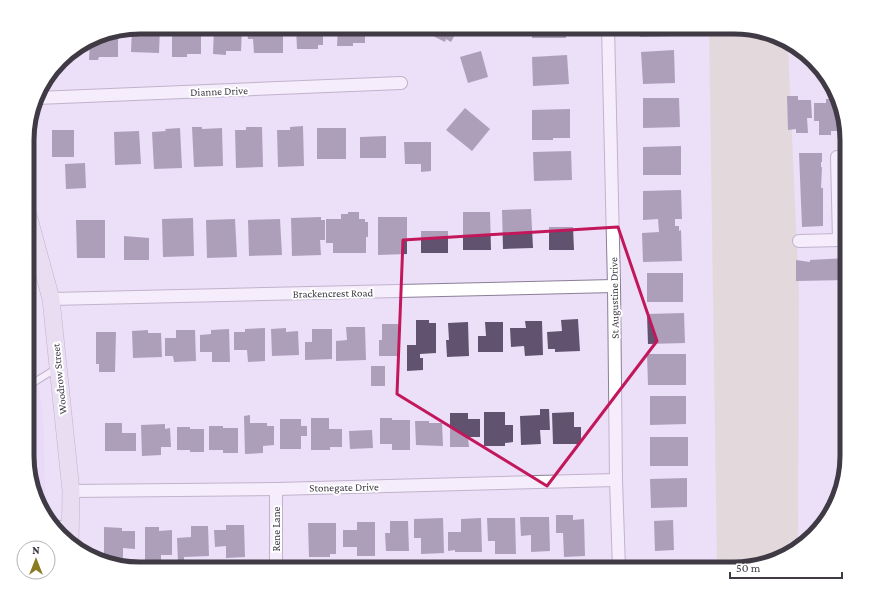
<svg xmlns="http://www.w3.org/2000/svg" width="874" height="596" font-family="'Crimson Pro',serif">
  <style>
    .built { fill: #e5d4f5 }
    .green { fill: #d7d3bb }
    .building { fill: #61536f }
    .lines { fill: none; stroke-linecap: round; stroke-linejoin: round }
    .lane-casing { stroke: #8a7f96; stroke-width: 8 }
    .street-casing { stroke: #8a7f96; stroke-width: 14 }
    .secondary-casing { stroke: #8a7f96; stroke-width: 18 }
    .lane { stroke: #fff; stroke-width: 6 }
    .street { stroke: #fff; stroke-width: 12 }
    .secondary { stroke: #e4dbec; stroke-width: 17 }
    .marked { fill: none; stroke: #c2185b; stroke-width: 3; stroke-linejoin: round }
    .labels { text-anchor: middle; stroke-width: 4; stroke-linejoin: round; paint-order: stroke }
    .street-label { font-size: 11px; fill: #3f3a44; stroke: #fff }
    .rim { fill: none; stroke: #3f3a44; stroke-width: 5 }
  </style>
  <rect width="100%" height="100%" fill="#ecdff8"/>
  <!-- built -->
  <path class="built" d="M 28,338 L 30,338 L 43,414 L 46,517 L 42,513 L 28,471 Z"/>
  <!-- green -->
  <path class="green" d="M 709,27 L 742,27 L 788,45 L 799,293 L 798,546 L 784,557 L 735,569 L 717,569 Z"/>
  <!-- building -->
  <g class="building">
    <path d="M 140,27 L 160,27 L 159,53 L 131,52 L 132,28 Z"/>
    <path d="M 172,27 L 201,27 L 201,54 L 187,54 L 187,57 L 172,57 Z"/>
    <path d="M 214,27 L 242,27 L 241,51 L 226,51 L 226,55 L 213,54 Z"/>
    <path d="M 253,27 L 283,27 L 283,53 L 254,53 L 253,39 L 248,39 L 247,30 L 254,30 Z"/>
    <path d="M 296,27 L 323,27 L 323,45 L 318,45 L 318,49 L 297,49 Z"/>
    <path d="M 338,27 L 365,27 L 365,43 L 353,43 L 353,46 L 337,46 Z"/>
    <path d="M 378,27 L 404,27 L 404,33 L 378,34 Z"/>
    <path d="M 428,27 L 459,27 L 451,42 L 446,39 L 445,42 L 425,32 Z"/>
    <rect x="532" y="27" width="34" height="11"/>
    <path d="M 640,27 L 677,27 L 678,36 L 640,37 Z"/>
    <path d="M 118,31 L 118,57 L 99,57 L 98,60 L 89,60 L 90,41 L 103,33 Z"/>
    <path d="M 674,50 L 675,83 L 643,84 L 641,52 Z"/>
    <path d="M 481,51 L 488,77 L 468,83 L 460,57 Z"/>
    <path d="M 567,55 L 569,84 L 533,86 L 532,57 Z"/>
    <path d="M 787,96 L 798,96 L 798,100 L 811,100 L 812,118 L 807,118 L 808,133 L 796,133 L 796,129 L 788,130 Z"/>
    <path d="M 643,98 L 679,98 L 680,127 L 643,128 Z"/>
    <path d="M 826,99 L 837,99 L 838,103 L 839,131 L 831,131 L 831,135 L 819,135 L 819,121 L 814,121 L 814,103 L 826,103 Z"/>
    <path d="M 465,108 L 490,129 L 472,151 L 446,130 Z"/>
    <path d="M 570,109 L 570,138 L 553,138 L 553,140 L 532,140 L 532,110 Z"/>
    <path d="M 303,126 L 304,166 L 278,167 L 277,130 L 290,130 L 290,127 Z"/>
    <path d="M 192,127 L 202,127 L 202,129 L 222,128 L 223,166 L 194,167 Z"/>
    <path d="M 246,127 L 262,127 L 263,167 L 236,168 L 235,130 L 246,130 Z"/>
    <path d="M 180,128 L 182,168 L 154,169 L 152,132 L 166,131 L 165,129 Z"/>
    <rect x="317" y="128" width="29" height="31"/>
    <rect x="52" y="130" width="22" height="27"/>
    <path d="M 139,131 L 141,164 L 115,165 L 114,132 Z"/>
    <path d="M 386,136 L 386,158 L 360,158 L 360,137 Z"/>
    <path d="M 404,142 L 431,142 L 431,171 L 421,172 L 421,164 L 405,164 Z"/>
    <path d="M 681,146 L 681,175 L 643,175 L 643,147 Z"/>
    <path d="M 571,151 L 572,180 L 534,181 L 533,152 Z"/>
    <path d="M 799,153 L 822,153 L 822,162 L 821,162 L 821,167 L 822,167 L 821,188 L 823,188 L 823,226 L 802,227 Z"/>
    <path d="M 85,163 L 86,188 L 66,189 L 65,164 Z"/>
    <path d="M 681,190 L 682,219 L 675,219 L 675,226 L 679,226 L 679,231 L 681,230 L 682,261 L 643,262 L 642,233 L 659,232 L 658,219 L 643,220 L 643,191 Z"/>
    <path d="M 531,209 L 533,248 L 503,249 L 502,210 Z"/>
    <path d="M 348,212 L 359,212 L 359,219 L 365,219 L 365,222 L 368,222 L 368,237 L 366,237 L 366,253 L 333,253 L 333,243 L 326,243 L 326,219 L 341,219 L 341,214 L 348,214 Z"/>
    <path d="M 463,212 L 490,212 L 491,250 L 463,250 Z"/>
    <path d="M 321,217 L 321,220 L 325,220 L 325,240 L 320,240 L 321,255 L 292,256 L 291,218 Z"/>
    <path d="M 378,217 L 407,217 L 407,254 L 378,255 Z"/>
    <path d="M 193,218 L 194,256 L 163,257 L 162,219 Z"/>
    <path d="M 235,219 L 237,257 L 207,258 L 206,220 Z"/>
    <path d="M 280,219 L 282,255 L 249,256 L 248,220 Z"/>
    <path d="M 76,220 L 105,220 L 105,258 L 77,258 Z"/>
    <path d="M 549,227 L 573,227 L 574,250 L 549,250 Z"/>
    <rect x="421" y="231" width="27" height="22"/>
    <path d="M 124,236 L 149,238 L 149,260 L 124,260 Z"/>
    <path d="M 847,258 L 847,280 L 796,281 L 796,260 L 810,262 L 810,260 Z"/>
    <rect x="647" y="273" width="36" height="29"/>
    <path d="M 684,313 L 685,343 L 648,344 L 647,314 Z"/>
    <path d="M 578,319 L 580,351 L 555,352 L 555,349 L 548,349 L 547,332 L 562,331 L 561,320 Z"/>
    <path d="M 416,320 L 429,320 L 429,323 L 436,323 L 436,353 L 420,354 L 420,358 L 423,358 L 423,370 L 407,371 L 407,345 L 416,345 Z"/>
    <path d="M 525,321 L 542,321 L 543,355 L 525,356 L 524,346 L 511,347 L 510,328 L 526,328 Z"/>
    <path d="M 468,322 L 469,356 L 447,357 L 446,340 L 449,340 L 448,323 Z"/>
    <path d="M 485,322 L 503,322 L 503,352 L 478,352 L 478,336 L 486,336 Z"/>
    <path d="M 382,324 L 400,324 L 400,356 L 379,356 L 379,340 L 382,340 Z"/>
    <path d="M 346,327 L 365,327 L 366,360 L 336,361 L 336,341 L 347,340 Z"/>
    <path d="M 265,328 L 265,361 L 248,362 L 247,350 L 234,350 L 234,332 L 245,332 L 245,329 Z"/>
    <path d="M 286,328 L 286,332 L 298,331 L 299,355 L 272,356 L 271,329 Z"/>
    <path d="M 229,329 L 230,362 L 212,362 L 212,352 L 200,352 L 200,335 L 211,334 L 211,330 Z"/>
    <path d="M 312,329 L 332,329 L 332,359 L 305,360 L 305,342 L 312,342 Z"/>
    <path d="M 148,330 L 148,333 L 161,333 L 162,357 L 133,358 L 132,331 Z"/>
    <path d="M 176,330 L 195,330 L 196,361 L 174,362 L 173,356 L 165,356 L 165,338 L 176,338 Z"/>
    <path d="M 96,332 L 116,332 L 115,372 L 99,372 L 99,364 L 96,364 Z"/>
    <path d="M 647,354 L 686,354 L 686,385 L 648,385 Z"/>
    <rect x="371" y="366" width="14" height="20"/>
    <path d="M 650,396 L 686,396 L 686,424 L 650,425 Z"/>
    <path d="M 540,409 L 549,409 L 550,430 L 540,430 L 541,444 L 521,445 L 520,416 L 540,415 Z"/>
    <path d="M 484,412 L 505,412 L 505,425 L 513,425 L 513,442 L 505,443 L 505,446 L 484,446 Z"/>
    <path d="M 574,412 L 574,427 L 581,427 L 581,444 L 553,444 L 552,413 Z"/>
    <path d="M 450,413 L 468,413 L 468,419 L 480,419 L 480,437 L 468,437 L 469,447 L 450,447 Z"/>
    <path d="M 250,415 L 250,423 L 267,423 L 267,426 L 274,426 L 274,445 L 263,446 L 263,453 L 245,454 L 244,416 Z"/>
    <path d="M 311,418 L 329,418 L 329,429 L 342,429 L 342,447 L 330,447 L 330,450 L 311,450 Z"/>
    <path d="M 380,418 L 392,418 L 392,420 L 410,420 L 410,450 L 392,450 L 392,444 L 380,444 Z"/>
    <path d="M 280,419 L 301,419 L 301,426 L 307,426 L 307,436 L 301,436 L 301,449 L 280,449 Z"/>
    <path d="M 415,421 L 429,421 L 429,423 L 442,423 L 443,446 L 416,445 Z"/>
    <path d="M 105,423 L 122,423 L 122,433 L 136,433 L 136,451 L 105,451 Z"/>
    <path d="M 165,424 L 165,429 L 170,428 L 171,447 L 161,447 L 161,455 L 142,456 L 141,425 Z"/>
    <path d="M 209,426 L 223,426 L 223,428 L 238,428 L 238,453 L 223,453 L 223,450 L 209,450 Z"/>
    <path d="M 177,427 L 190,427 L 190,429 L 204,429 L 204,452 L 190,452 L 190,450 L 177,450 Z"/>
    <path d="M 372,430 L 373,448 L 350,449 L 349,431 Z"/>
    <rect x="650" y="437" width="38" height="29"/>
    <path d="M 687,478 L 687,507 L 651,508 L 650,479 Z"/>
    <path d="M 556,515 L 573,515 L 573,520 L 584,519 L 585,556 L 564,557 L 563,533 L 556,533 Z"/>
    <path d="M 520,517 L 549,517 L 550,551 L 531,552 L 531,535 L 521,536 Z"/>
    <path d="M 443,518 L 444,553 L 421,554 L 421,538 L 414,538 L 414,519 Z"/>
    <path d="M 481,518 L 482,552 L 455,552 L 455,550 L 448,551 L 448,532 L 461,532 L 461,519 Z"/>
    <path d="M 487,518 L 515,518 L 516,554 L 495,554 L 495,541 L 488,541 Z"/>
    <path d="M 673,520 L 674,550 L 655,551 L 654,521 Z"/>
    <path d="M 390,521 L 408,521 L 409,551 L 386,551 L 385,533 L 390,533 Z"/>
    <path d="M 357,522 L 375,522 L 375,556 L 357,556 L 357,547 L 343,547 L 343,530 L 357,530 Z"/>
    <path d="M 308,523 L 336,523 L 336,554 L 330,554 L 330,557 L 309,557 Z"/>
    <path d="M 226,525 L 244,525 L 245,557 L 226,558 L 226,546 L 215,547 L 214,530 L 226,530 Z"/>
    <path d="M 191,526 L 208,526 L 209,556 L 184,557 L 184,562 L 178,562 L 177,538 L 191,537 Z"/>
    <path d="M 104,527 L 122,528 L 122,531 L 135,531 L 135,549 L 123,548 L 123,561 L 110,560 L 104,558 Z"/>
    <path d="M 145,527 L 159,527 L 159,531 L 172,530 L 172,555 L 161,555 L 161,561 L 145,561 Z"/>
    <rect x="654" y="560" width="36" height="9"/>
  </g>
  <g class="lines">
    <defs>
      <g id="lane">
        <path d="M 28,386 L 57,368"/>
        <path d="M 51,523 L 69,525"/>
      </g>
      <g id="street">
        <path d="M 608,27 L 614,286 L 616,480 L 619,569"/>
        <path d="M 37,98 L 401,83"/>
        <path d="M 837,157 L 839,240 L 847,240"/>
        <path d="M 799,241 L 839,240"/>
        <path d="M 51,299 L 614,286"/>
        <path d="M 276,489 L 276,569"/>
        <path d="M 71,491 L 276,489 L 616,480"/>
      </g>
      <path id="secondary" d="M 28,215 L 51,299 L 71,491 L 70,545"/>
    </defs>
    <!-- lane casing -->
    <use href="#lane" class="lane-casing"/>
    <!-- street casing -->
    <use href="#street" class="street-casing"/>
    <!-- secondary casing -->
    <use href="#secondary" class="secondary-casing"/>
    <!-- lane -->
    <use href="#lane" class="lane"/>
    <!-- street -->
    <use href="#street" class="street"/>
    <!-- secondary -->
    <use href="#secondary" class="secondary"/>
  </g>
  <!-- marked area -->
  <path d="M0 0H874V596H0ZM 618,227 L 657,341 L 547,486 L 397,394 L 403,240 Z" fill="#ecdff8" fill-opacity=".55" fill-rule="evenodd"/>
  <path class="marked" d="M 618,227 L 657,341 L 547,486 L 397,394 L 403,240 Z"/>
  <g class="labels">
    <!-- street labels -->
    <g class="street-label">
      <text transform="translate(219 91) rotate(-2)" y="4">Dianne Drive</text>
      <text transform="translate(333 293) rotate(-1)" y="4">Brackencrest Road</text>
      <text transform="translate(614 298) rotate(-91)" y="4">St Augustine Drive</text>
      <text transform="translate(59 379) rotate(-96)" y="4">Woodrow Street</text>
      <text transform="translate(344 487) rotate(-1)" y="4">Stonegate Drive</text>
      <text transform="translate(276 529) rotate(-90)" y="4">Rene Lane</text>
    </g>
  </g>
  <!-- crop -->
  <path d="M0 0H874V596H0ZM140 34H734A106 106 0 0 1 840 140V456A106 106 0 0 1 734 562H140A106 106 0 0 1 34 456V140A106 106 0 0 1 140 34Z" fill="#fff" fill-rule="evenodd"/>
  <path class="rim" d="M140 34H734A106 106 0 0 1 840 140V456A106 106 0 0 1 734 562H140A106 106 0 0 1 34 456V140A106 106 0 0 1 140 34Z"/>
  <!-- north arrow -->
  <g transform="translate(36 560)"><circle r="19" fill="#ffffff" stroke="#b2b0b4"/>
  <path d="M0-3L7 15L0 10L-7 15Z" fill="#8a7b20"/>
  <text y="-6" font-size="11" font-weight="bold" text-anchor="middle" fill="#3f3a44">N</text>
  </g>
  <!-- scale -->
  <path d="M730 572v6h112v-6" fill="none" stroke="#3f3a44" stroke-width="2"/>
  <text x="736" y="572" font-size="12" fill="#3f3a44" stroke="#ffffff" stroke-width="3" paint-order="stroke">50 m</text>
</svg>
